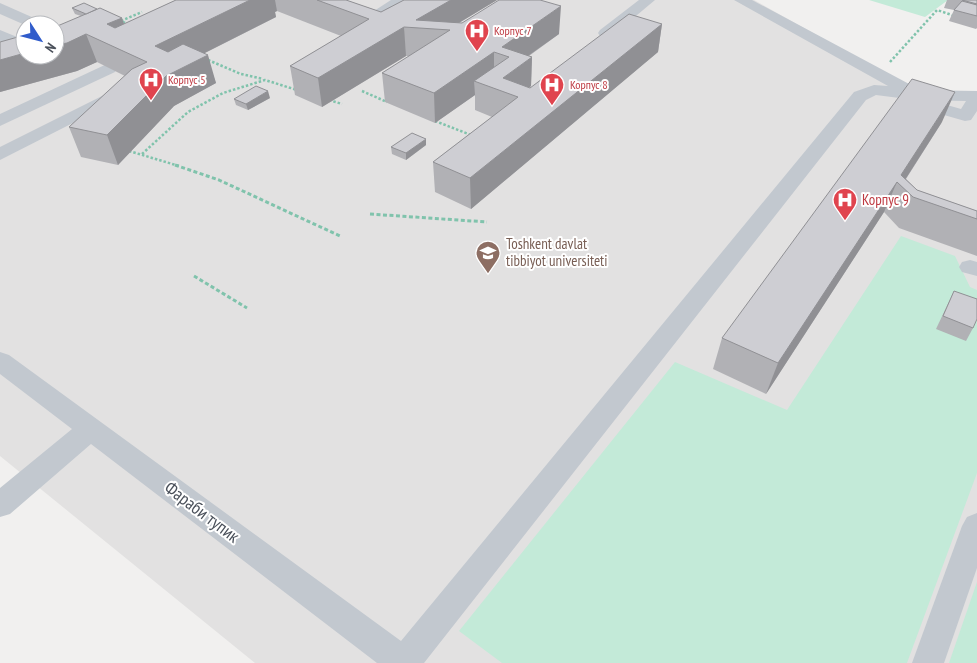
<svg xmlns="http://www.w3.org/2000/svg" width="977" height="663" font-family="'PT Sans Narrow',sans-serif">
  <style>
    .education { fill: #e2e1e1; fill-rule: evenodd }
    .green { fill: #c3ead8 }
    .lines { fill: none; stroke-linecap: round; stroke-linejoin: round }
    .path-far1 { stroke: #80c3ac; stroke-width: 2.5; stroke-dasharray: 2.5 2; stroke-linecap: butt }
    .path { stroke: #80c3ac; stroke-width: 3; stroke-dasharray: 4 2.5; stroke-linecap: butt }
    .minor { fill: #c2c8cf; fill-rule: evenodd }
    .wall { fill: #b1b1b5 }
    .shaded-wall { fill: #909094 }
    .building { fill: #ceced3; stroke: #909094 }
    .labels { text-anchor: middle; stroke-width: 4; stroke-linejoin: round; paint-order: stroke }
    .far-health-label { font-size: 12px; fill: #be3a42; stroke: #fff; text-anchor: start }
    .health-label { font-size: 15px; fill: #be3a42; stroke: #fff; text-anchor: start }
    .education-label { font-size: 15px; fill: #785e54; stroke: #fff; text-anchor: start }
    .near-street-label { font-size: 18px; fill: #4a505a; stroke: #fff }
  </style>
  <rect width="100%" height="100%" fill="#f1f0ef"/>
  <!-- education -->
  <path class="education" d="M 0,0 L 754,0 L 915,90 L 977,92 L 977,663 L 255,663 L 0,456 ZM 25,25 L 55,25 L 55,55 L 25,55 Z"/>
  <!-- green -->
  <g class="green">
    <path d="M 869,0 L 948,0 L 925,17 Z"/>
    <path d="M 901,236 L 955,256 L 970,287 L 977,290 L 977,473 L 907,663 L 502,663 L 459,631 L 675,362 L 787,410 Z"/>
    <path d="M 977,582 L 977,663 L 949,663 Z"/>
  </g>
  <g class="lines">
    <!-- path-far1 -->
    <g class="path-far1">
      <path d="M 129,25 L 121,21 L 142,12"/>
      <path d="M 208,60 L 241,74 L 263,79"/>
      <path d="M 890,62 L 937,10 L 955,16"/>
      <path d="M 362,91 L 387,102"/>
      <path d="M 329,100 L 342,104"/>
      <path d="M 435,121 L 471,135"/>
      <path d="M 129,151 L 179,166"/>
      <path d="M 142,154 L 188,112 L 223,93 L 265,80 L 297,90"/>
    </g>
    <!-- path -->
    <g class="path">
      <path d="M 175,165 L 219,180 L 340,236"/>
      <path d="M 370,214 L 487,222"/>
      <path d="M 194,276 L 247,308"/>
    </g>
    <!-- minor -->
    <g class="minor">
      <path d="M 391,0 L 409,0 L 387,14 L 377,14 L 374,11 Z"/>
      <path d="M 639,0 L 655,0 L 612,36 L 600,36 L 598,33 L 600,30 Z"/>
      <path d="M 734,0 L 752,0 L 911,85 L 913,90 L 977,91 L 977,111 L 971,120 L 965,121 L 937,113 L 932,120 L 920,120 L 917,116 L 927,102 L 933,101 L 961,109 L 966,101 L 915,100 L 876,95 L 866,100 L 424,663 L 377,663 L 91,444 L 10,514 L 0,517 L 0,488 L 72,429 L 0,374 L 0,352 L 9,355 L 401,641 L 854,92 L 874,85 L 888,86 Z"/>
      <path d="M 0,3 L 43,22 L 46,25 L 25,25 L 0,14 Z"/>
      <path d="M 0,30 L 22,39 L 24,42 L 16,47 L 0,41 Z"/>
      <path d="M 109,63 L 115,64 L 117,68 L 115,72 L 0,126 L 0,114 Z"/>
      <path d="M 122,86 L 128,87 L 131,91 L 128,95 L 0,160 L 0,147 Z"/>
      <path d="M 970,260 L 977,262 L 977,276 L 962,272 L 959,267 L 962,262 Z"/>
      <path d="M 977,513 L 977,568 L 944,663 L 912,663 L 962,526 L 967,517 Z"/>
    </g>
  </g>
  <!-- wall -->
  <g class="wall">
    <path d="M 176,0 L 346,0 L 381,12 L 404,0 L 497,0 L 459,23 L 559,34 L 529,56 L 532,57 L 531,86 L 529,88 L 530,88 L 662,24 L 658,52 L 471,209 L 435,192 L 433,162 L 492,117 L 475,110 L 475,95 L 435,123 L 385,102 L 382,73 L 409,56 L 406,56 L 322,107 L 295,95 L 290,66 L 341,36 L 277,11 L 275,12 L 276,17 L 205,53 L 216,83 L 174,106 L 118,165 L 81,157 L 69,127 L 125,76 L 97,62 L 77,71 L 0,92 L 0,42 L 25,55 L 81,16 L 75,14 L 72,8 L 97,9 L 122,18 L 124,24 Z"/>
    <path d="M 947,0 L 977,0 L 977,28 L 976,29 L 949,21 L 954,10 L 944,8 Z"/>
    <path d="M 270,98 L 248,110 L 236,105 L 234,99 Z"/>
    <path d="M 942,122 L 906,179 L 917,190 L 977,211 L 977,256 L 899,228 L 884,212 L 766,394 L 713,369 L 722,338 Z"/>
    <path d="M 426,145 L 406,160 L 392,154 L 391,147 Z"/>
    <path d="M 954,291 L 973,328 L 966,341 L 936,329 Z"/>
  </g>
  <!-- shaded-wall -->
  <g class="shaded-wall">
    <path d="M 250,0 L 275,0 L 277,11 L 275,12 L 276,17 L 163,74 L 155,46 Z"/>
    <path d="M 451,0 L 497,0 L 447,30 L 416,20 Z"/>
    <path d="M 561,6 L 559,34 L 508,70 L 509,57 L 502,47 Z"/>
    <path d="M 122,18 L 131,46 L 107,24 Z"/>
    <path d="M 662,24 L 658,52 L 471,209 L 470,178 Z"/>
    <path d="M 404,27 L 406,56 L 322,107 L 318,78 Z"/>
    <path d="M 86,34 L 97,62 L 77,71 L 0,92 L 0,60 L 25,53 L 25,55 L 55,55 L 55,45 Z"/>
    <path d="M 494,52 L 494,81 L 474,81 L 475,95 L 435,123 L 434,93 Z"/>
    <path d="M 208,55 L 216,83 L 174,106 L 118,165 L 107,135 L 166,76 Z"/>
    <path d="M 532,57 L 531,86 L 517,97 L 503,78 Z"/>
    <path d="M 268,91 L 270,98 L 248,110 L 246,104 Z"/>
    <path d="M 955,92 L 942,122 L 901,186 L 901,175 Z"/>
    <path d="M 426,139 L 426,145 L 406,160 L 406,153 Z"/>
    <path d="M 897,182 L 884,212 L 766,394 L 778,363 Z"/>
  </g>
  <!-- building -->
  <g class="building">
    <path d="M 176,0 L 250,0 L 155,46 L 168,52 L 183,44 L 208,55 L 166,76 L 107,135 L 69,127 L 132,69 L 147,62 L 86,34 L 67,43 L 55,45 L 55,27 L 100,8 L 122,18 L 107,24 L 115,28 Z"/>
    <path d="M 317,0 L 346,0 L 381,12 L 404,0 L 451,0 L 416,20 L 462,23 L 499,0 L 540,0 L 561,6 L 502,47 L 532,57 L 503,78 L 530,88 L 629,14 L 662,24 L 470,178 L 433,162 L 518,97 L 474,81 L 509,57 L 494,52 L 434,93 L 382,73 L 450,30 L 404,27 L 318,78 L 290,66 L 369,19 Z"/>
    <path d="M 962,0 L 977,0 L 977,4 Z"/>
    <path d="M 962,1 L 977,5 L 977,16 L 954,10 Z"/>
    <path d="M 84,3 L 97,9 L 86,14 L 72,8 Z"/>
    <path d="M 25,35 L 25,53 L 0,60 L 0,42 Z"/>
    <path d="M 912,79 L 955,92 L 901,175 L 917,190 L 977,211 L 977,219 L 913,197 L 897,182 L 778,363 L 722,338 Z"/>
    <path d="M 256,86 L 268,91 L 246,104 L 234,99 Z"/>
    <path d="M 412,133 L 426,139 L 406,153 L 391,147 Z"/>
    <path d="M 954,291 L 977,299 L 977,319 L 973,328 L 943,316 Z"/>
  </g>
  <!-- icons -->
  <defs>
    <symbol id="hospital-pin" viewBox="-11 -11 22 30"><path d="M0 17L-7.5 6A9.5 9.5 0 1 1 7.5 6Z" fill="#e0444e" stroke="#fff"/><path d="M-5-5h3v3.5h4V-5h3V5h-3V1.5h-4V5h-3Z" fill="#fff"/></symbol>
    <symbol id="university-pin" viewBox="-11 -11 22 30"><path d="M0 17L-7.5 6A9.5 9.5 0 1 1 7.5 6Z" fill="#8d6e63" stroke="#fff"/><path d="M0-5L7-2L0 1L-7-2ZM-4 1L0 2.5L4 1V4Q0 6-4 4Z" fill="#fff"/></symbol>
  </defs>
  <g fill-rule="evenodd">
    <use href="#hospital-pin" x="463" y="17" width="28" height="38"/>
    <use href="#hospital-pin" x="137" y="66" width="28" height="38"/>
    <use href="#hospital-pin" x="538" y="71" width="28" height="38"/>
    <use href="#hospital-pin" x="831" y="186" width="28" height="38"/>
    <use href="#university-pin" x="474" y="239" width="28" height="38"/>
  </g>
  <g class="labels">
    <!-- far-health labels -->
    <g class="far-health-label">
      <text x="494" y="35">Корпус 7</text>
      <text x="168" y="84">Корпус 5</text>
      <text x="570" y="89">Корпус 8</text>
    </g>
    <!-- health labels -->
    <g class="health-label">
      <text x="862" y="205">Корпус 9</text>
    </g>
    <!-- education labels -->
    <g class="education-label">
      <text x="506" y="249">Toshkent davlat<tspan x="506" dy="17">tibbiyot universiteti</tspan></text>
    </g>
    <!-- near-street labels -->
    <g class="near-street-label">
      <text transform="translate(202 512) rotate(37)" y="6">Фараби тупик</text>
    </g>
  </g>
  <!-- north arrow -->
  <g transform="translate(40 40) rotate(126)"><circle r="24" fill="#ffffff" stroke="#b7b9bd"/>
  <path d="M0-4L9 19L0 12L-9 19Z" fill="#305ccb"/>
  <text y="-8" font-size="14" font-weight="bold" text-anchor="middle" fill="#4a505a">N</text>
  </g>
</svg>
